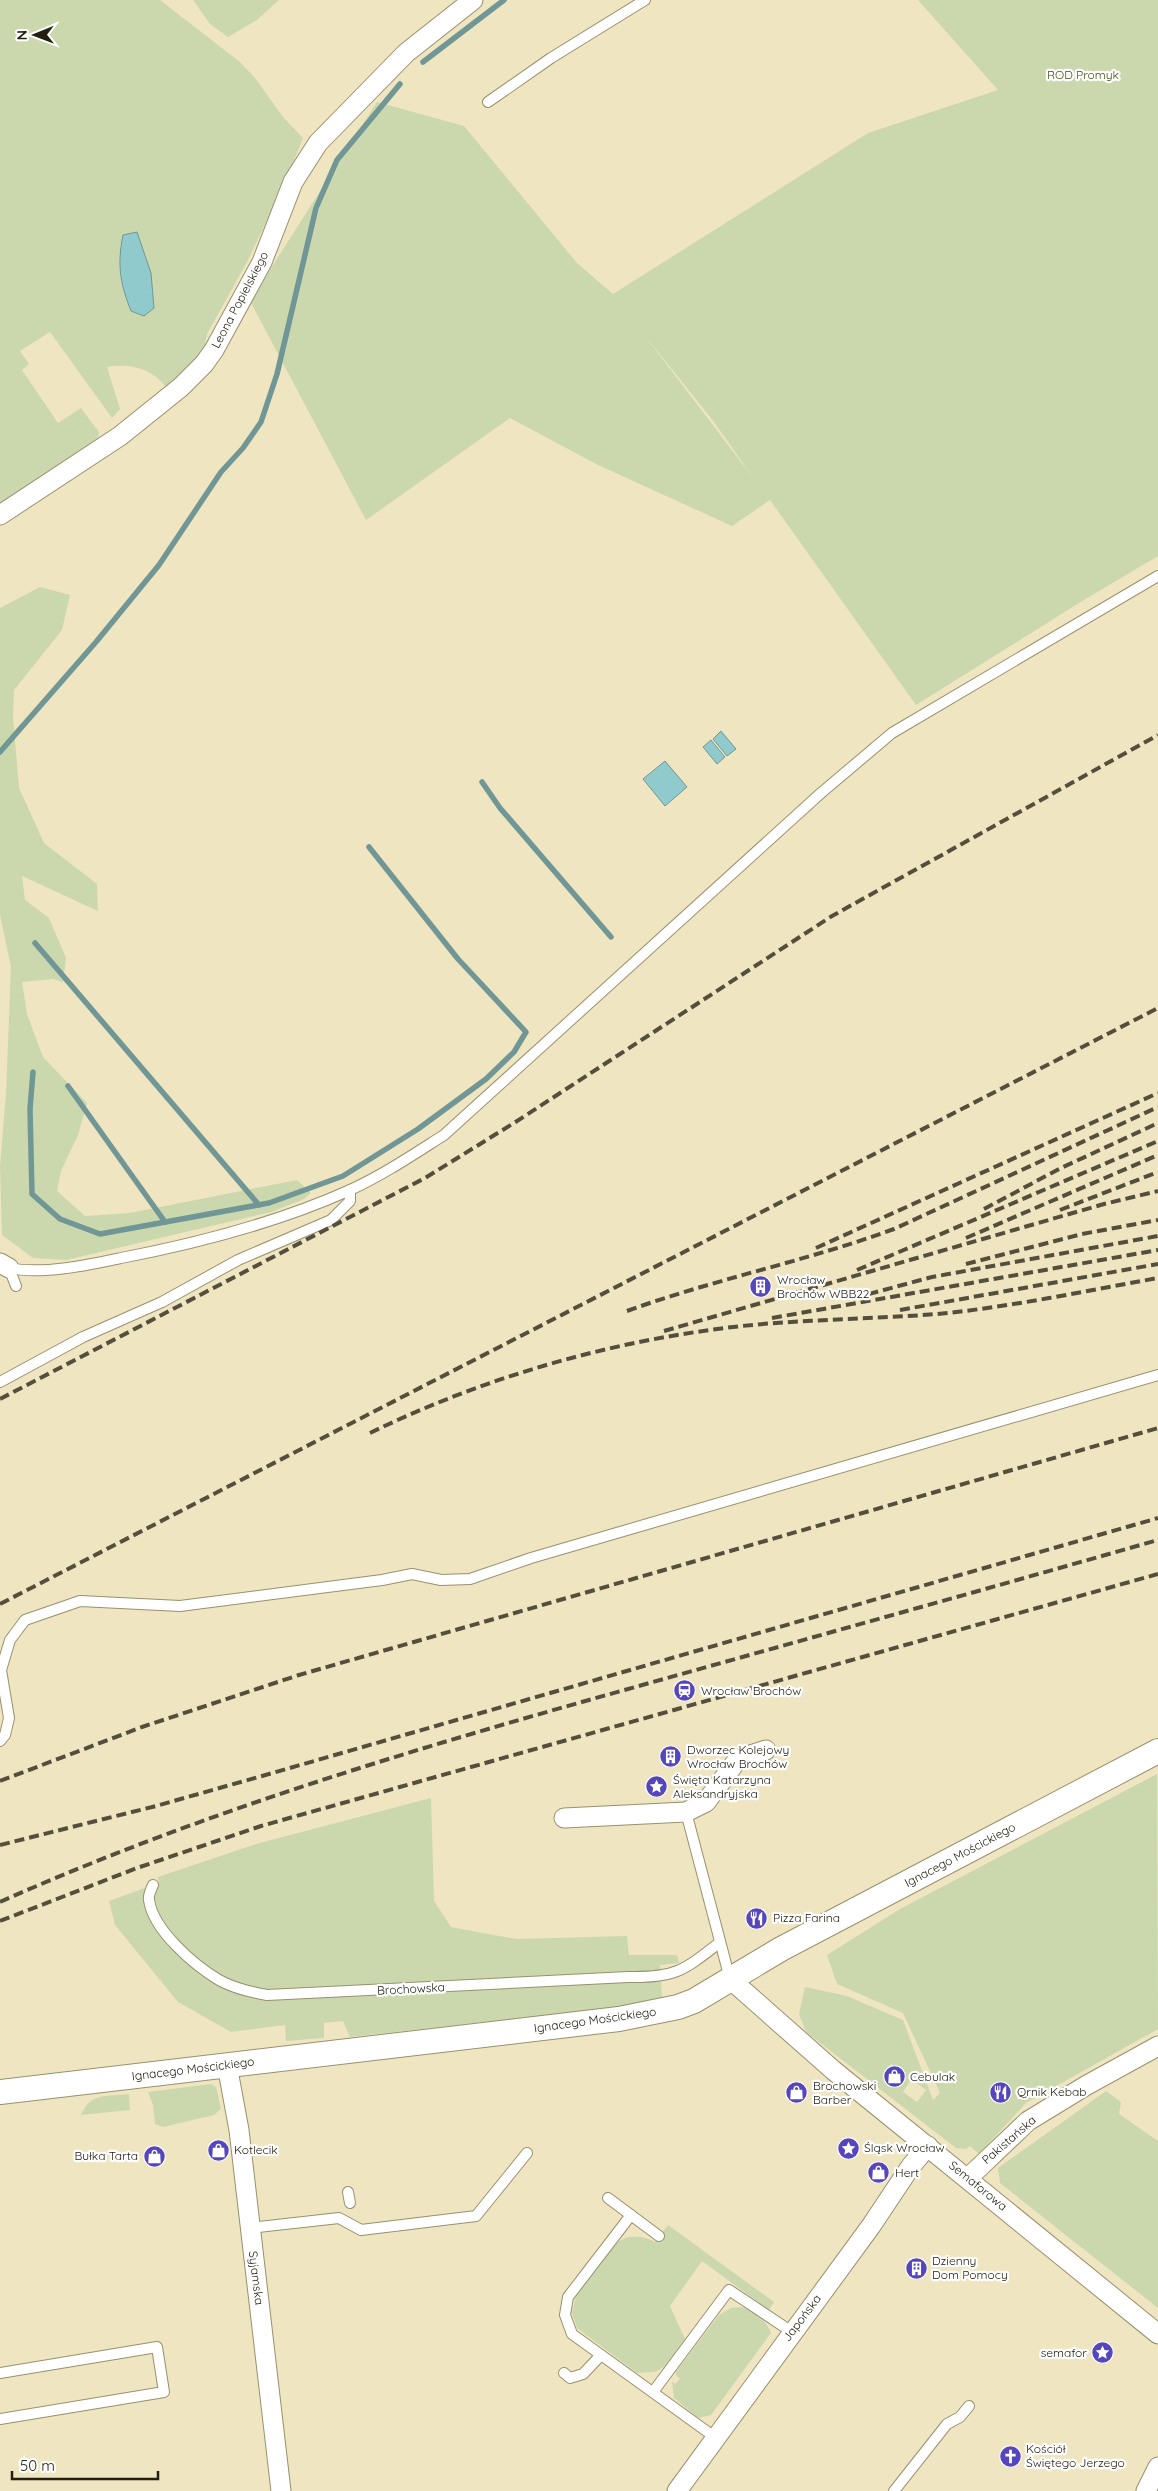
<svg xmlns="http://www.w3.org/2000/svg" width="1158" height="2491" font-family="Quicksand,sans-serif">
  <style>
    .green { fill: #cbd8ae; fill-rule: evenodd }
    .water { fill: #91cacd; stroke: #709795 }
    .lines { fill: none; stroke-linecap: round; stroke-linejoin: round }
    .stream { stroke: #709795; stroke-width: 5.5 }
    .service-casing { stroke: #99906e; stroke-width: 12 }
    .minor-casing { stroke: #99906e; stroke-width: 21 }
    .tertiary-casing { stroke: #99906e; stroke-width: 26 }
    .service { stroke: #fff; stroke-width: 10 }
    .minor { stroke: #fff; stroke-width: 19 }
    .tertiary { stroke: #fff; stroke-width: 24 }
    .rail { stroke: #544f3c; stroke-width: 4; stroke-dasharray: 10 5; stroke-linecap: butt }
    .labels { text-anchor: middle; stroke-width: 4.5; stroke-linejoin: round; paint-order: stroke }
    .park-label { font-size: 12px; fill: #425010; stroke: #fff }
    .street-label { font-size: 12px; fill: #232012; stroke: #fff }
    .poi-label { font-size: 12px; fill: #232012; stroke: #fff; text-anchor: start }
  </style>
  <rect width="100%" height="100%" fill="#efe5c1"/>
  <!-- green -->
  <g class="green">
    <path d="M 0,0 L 160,0 L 240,62 L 255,78 L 283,117 L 303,138 L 287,178 L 247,262 L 207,334 L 204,349 L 170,386 L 165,386 C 152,368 129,363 107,367 L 120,409 L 112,418 L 50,332 L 20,351 L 29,364 L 22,370 L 58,423 L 81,408 L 99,432 L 98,440 L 0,509 Z"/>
    <path d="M 193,0 L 279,0 L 257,20 L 228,37 L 210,24 Z"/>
    <path d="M 918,0 L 1158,0 L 1158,556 L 1079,603 L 916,705 L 770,500 L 732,526 L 598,465 L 510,418 L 366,520 L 250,301 L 377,102 L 464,126 L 577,263 L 613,294 L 868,133 L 998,90 ZM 642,332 L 714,422 L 754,479 Z"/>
    <path d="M 40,587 L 70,595 L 62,630 L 14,690 L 13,717 L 19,788 L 44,843 L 97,884 L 98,911 L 22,876 L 25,900 L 49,918 L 66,958 L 63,982 L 53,979 L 22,982 L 27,1014 L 43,1057 L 87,1103 L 78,1135 L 61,1171 L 57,1191 L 85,1216 L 130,1213 L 297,1180 L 311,1193 L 304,1199 L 271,1212 L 66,1260 L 33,1258 L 2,1235 L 0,1166 L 6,1094 L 11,967 L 0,915 L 0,608 Z"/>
    <path d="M 1157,1774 L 1158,2029 L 1026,2103 L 979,2154 L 970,2146 L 966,2149 L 956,2148 L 806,2032 L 799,2014 L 805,1987 L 847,1996 L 903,2020 L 933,2100 L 940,2093 L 903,2013 L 837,1984 L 827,1955 L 900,1909 ZM 891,2064 L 905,2075 L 896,2087 L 882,2076 ZM 911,2079 L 926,2090 L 917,2102 L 903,2092 Z"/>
    <path d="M 431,1798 L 434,1901 L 451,1927 L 516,1939 L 627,1936 L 629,1955 L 677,1955 L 679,1963 L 660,1965 L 662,1999 L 657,2003 L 350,2037 L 343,2021 L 324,2023 L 324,2038 L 286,2041 L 285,2025 L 231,2032 L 178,2002 L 115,1925 L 109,1901 L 159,1883 L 158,1877 L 256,1844 Z"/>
    <path d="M 211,2084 L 216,2087 L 221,2109 L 214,2115 L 163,2127 L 155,2124 L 153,2105 L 148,2092 Z"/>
    <path d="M 1106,2091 L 1121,2102 L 1119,2114 L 1158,2141 L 1158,2308 L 1000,2183 L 998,2168 Z"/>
    <path d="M 129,2094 L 130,2110 L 81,2115 C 91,2092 106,2097 129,2094 Z"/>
    <path d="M 668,2225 L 774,2302 L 769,2310 L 702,2261 L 670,2306 L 685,2339 L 665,2366 L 655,2372 L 637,2373 L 577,2328 L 572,2313 L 576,2296 C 585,2285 612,2245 621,2240 C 632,2234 645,2236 655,2242 Z"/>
    <path d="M 742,2307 C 753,2311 767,2321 771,2333 L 711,2415 L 698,2418 L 674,2398 L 672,2381 L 675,2384 L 680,2379 L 676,2375 L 676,2372 L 719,2315 L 731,2308 Z"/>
  </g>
  <!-- water -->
  <g class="water">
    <path d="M 137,232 L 151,273 L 154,308 L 144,316 L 131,311 C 120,283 117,265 123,235 Z"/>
    <path d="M 721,731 L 736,749 L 727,756 L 713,739 Z"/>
    <path d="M 711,740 L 725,757 L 717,764 L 703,747 Z"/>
    <path d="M 665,761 L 687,787 L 665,806 L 643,779 Z"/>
  </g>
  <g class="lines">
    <!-- stream -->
    <g class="stream">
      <path d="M 423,62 L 504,0"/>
      <path d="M 0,752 L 96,642 L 159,565 L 221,472 L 243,448 L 261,422 L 277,374 L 316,208 L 337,160 L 400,84"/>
      <path d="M 482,782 L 500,808 L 611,937"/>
      <path d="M 35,943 L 259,1205"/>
      <path d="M 33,1072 L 30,1109 L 32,1194 L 60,1219 L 100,1234 L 269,1203 L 343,1176 L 418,1129 L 486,1079 L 514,1052 L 526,1032 L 458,959 L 369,847"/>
      <path d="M 68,1086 L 165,1222"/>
    </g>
    <defs>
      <g id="service">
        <path d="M 488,102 L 551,58 L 645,0"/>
        <path d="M 9,1268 C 42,1275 88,1265 121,1258 C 199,1243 277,1223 350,1190 C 383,1175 414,1154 444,1135 L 821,793 L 892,733 L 1158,576"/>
        <path d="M 9,1268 L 16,1286"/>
        <path d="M 0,1382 L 83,1337 L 162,1302 L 238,1260 L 331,1220 L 350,1201 L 350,1190"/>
        <path d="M 0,1741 L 5,1735 L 9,1718 L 1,1670 L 10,1640 L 25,1620 L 80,1601 L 180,1606 L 382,1580 L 412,1574 L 441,1580 L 470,1579 L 531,1558 L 1158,1375"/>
        <path d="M 686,1812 L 730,1979"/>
        <path d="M 153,1885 C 151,1890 148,1895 149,1900 C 153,1930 194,1965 219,1980 C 233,1988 250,1992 267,1995 L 628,1977 C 675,1978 683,1971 719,1943"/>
        <path d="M 348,2192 L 350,2203"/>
        <path d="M 608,2198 L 659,2236"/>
        <path d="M 631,2215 L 568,2297 L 565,2315 L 572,2334 L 716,2438"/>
        <path d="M 249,2228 L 339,2218 L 361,2230 L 476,2216 L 527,2153"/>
        <path d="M 0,2373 L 157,2347 L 164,2392 L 0,2419"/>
        <path d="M 564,2373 L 570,2378 L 583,2374 L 601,2355"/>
        <path d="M 653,2392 L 729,2290 L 792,2332"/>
        <path d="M 894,2491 L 947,2424 L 960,2417 L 969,2406"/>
      </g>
      <g id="minor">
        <path d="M 0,515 L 120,436 L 181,387 L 204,364 L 214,350 L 262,262 L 293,182 L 318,143 L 406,53 L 473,0"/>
        <path d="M 0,1263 L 9,1268"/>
        <path d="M 564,1818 L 686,1812 L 706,1802 L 738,1759 L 766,1750"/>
        <path d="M 730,1979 L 833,2070 L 1158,2334"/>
        <path d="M 227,2065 L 239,2130 L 281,2491"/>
        <path d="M 968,2178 L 1028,2121 L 1087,2085 L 1158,2046"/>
        <path d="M 677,2491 L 871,2226 L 911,2166 L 928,2146"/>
        <path d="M 1146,2491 L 1158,2467"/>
      </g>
      <path id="tertiary" d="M 0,2092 L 619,2019 L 678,2007 L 694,2001 L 781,1949 L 1158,1751"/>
    </defs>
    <!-- service casing -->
    <use href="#service" class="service-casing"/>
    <!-- minor casing -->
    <use href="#minor" class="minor-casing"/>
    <!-- tertiary casing -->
    <use href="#tertiary" class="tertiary-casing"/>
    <!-- service -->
    <use href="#service" class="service"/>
    <!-- minor -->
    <use href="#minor" class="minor"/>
    <!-- tertiary -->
    <use href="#tertiary" class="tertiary"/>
    <!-- rail -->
    <g class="rail">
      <path d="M 984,1209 L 1061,1168 L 1158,1123"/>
      <path d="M 1060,1210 L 1158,1172"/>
      <path d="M 966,1238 L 1158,1155"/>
      <path d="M 816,1248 L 1158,1093"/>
      <path d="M 966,1264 L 1082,1234 L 1158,1220"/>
      <path d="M 857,1270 L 1158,1141"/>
      <path d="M 854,1298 L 932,1277 L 1158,1236"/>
      <path d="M 900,1310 L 1158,1264"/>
      <path d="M 627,1311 C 715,1279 807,1261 894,1229 L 1158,1107"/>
      <path d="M 772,1318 L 1158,1250"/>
      <path d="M 664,1331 L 1104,1204 L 1158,1191"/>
      <path d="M 0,1399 L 425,1178 L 514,1123 L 832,916 L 1158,735"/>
      <path d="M 370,1433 C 477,1381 593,1346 710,1330 C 785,1319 862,1320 937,1314 C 1011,1307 1085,1291 1158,1278"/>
      <path d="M 0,1604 L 1158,1008"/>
      <path d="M 0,1781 L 142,1727 L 299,1675 L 1158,1428"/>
      <path d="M 0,1845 L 156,1806 L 262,1776 L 1158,1518"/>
      <path d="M 0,1902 C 211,1808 431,1744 653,1682 C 821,1635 990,1588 1158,1540"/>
      <path d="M 0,1921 L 137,1868 L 261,1826 L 1158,1574"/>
    </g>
  </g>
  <!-- icons -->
  <defs>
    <symbol id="building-disc" viewBox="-11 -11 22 22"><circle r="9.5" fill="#5646be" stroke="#fff"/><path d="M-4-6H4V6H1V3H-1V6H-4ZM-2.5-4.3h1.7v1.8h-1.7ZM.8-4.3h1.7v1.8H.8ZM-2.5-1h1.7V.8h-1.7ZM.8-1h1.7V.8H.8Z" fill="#fff"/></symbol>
    <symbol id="station-disc" viewBox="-11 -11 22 22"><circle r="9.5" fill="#5646be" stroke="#fff"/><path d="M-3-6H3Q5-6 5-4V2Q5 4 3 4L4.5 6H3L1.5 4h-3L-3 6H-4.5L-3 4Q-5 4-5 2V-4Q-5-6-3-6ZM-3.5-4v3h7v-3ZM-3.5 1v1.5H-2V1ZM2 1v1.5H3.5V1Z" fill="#fff"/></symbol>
    <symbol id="sight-disc" viewBox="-11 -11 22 22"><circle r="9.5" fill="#5646be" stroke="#fff"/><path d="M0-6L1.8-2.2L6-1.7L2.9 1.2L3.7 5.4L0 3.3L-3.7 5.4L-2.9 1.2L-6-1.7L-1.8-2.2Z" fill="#fff"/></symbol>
    <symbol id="restaurant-disc" viewBox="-11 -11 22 22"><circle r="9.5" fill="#5646be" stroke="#fff"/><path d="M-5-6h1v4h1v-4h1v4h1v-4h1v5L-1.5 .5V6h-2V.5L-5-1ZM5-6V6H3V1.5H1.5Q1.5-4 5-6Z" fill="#fff"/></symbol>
    <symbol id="shop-disc" viewBox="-11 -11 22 22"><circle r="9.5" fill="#5646be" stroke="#fff"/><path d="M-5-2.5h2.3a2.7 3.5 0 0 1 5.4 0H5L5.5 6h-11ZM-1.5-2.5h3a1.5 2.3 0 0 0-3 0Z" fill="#fff"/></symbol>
    <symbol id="church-disc" viewBox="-11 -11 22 22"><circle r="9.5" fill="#5646be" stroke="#fff"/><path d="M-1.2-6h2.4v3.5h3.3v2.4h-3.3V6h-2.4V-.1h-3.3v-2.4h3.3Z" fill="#fff"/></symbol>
  </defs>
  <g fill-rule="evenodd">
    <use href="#building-disc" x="748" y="1274" width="25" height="25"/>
    <use href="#station-disc" x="672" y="1678" width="25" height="25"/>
    <use href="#building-disc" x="658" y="1744" width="25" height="25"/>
    <use href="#sight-disc" x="644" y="1774" width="25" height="25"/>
    <use href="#restaurant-disc" x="744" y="1906" width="25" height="25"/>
    <use href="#shop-disc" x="882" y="2064" width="25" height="25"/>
    <use href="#restaurant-disc" x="988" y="2080" width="25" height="25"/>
    <use href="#shop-disc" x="784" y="2080" width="25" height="25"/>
    <use href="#sight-disc" x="836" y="2136" width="25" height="25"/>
    <use href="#shop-disc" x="206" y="2138" width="25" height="25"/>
    <use href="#shop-disc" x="142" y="2144" width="25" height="25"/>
    <use href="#shop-disc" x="866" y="2160" width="25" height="25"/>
    <use href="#building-disc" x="904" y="2256" width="25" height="25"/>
    <use href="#sight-disc" x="1090" y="2340" width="25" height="25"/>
    <use href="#church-disc" x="998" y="2444" width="25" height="25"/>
  </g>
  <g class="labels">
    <!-- park labels -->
    <g class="park-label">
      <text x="1083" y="79">ROD Promyk</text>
    </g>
    <!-- street labels -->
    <g class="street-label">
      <text transform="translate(240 300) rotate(-62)" y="4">Leona Popielskiego</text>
      <text transform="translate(960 1855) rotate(-28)" y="4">Ignacego Mościckiego</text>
      <text transform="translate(411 1989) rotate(-3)" y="4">Brochowska</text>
      <text transform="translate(595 2020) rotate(-8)" y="4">Ignacego Mościckiego</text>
      <text transform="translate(193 2069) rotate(-7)" y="4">Ignacego Mościckiego</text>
      <text transform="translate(1009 2140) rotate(-41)" y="4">Pakistańska</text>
      <text transform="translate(978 2186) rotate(39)" y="4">Semaforowa</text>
      <text transform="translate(256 2278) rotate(83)" y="4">Syjamska</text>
      <text transform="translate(802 2318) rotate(-53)" y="4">Japońska</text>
    </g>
    <!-- poi labels -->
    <g class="poi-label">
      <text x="777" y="1284">Wrocław<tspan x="777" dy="14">Brochów WBB22</tspan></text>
      <text x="701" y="1695">Wrocław Brochów</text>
      <text x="687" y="1754">Dworzec Kolejowy<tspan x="687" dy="14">Wrocław Brochów</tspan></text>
      <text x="673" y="1784">Święta Katarzyna<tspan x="673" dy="14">Aleksandryjska</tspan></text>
      <text x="773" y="1922">Pizza Farina</text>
      <text x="910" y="2081">Cebulak</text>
      <text x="813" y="2090">Brochowski<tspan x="813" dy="14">Barber</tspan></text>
      <text x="1017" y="2096">Qrnik Kebab</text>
      <text x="864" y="2152">Śląsk Wrocław</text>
      <text x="234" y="2154">Kotlecik</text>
      <text x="138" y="2160" text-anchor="end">Bułka Tarta</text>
      <text x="895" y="2177">Hert</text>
      <text x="932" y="2265">Dzienny<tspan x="932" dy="14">Dom Pomocy</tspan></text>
      <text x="1087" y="2357" text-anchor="end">semafor</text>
      <text x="1026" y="2453">Kościół<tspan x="1026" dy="14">Świętego Jerzego</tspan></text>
    </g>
  </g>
  <!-- north arrow -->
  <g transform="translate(35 35) rotate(269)" stroke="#ffffff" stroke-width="4" paint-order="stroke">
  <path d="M0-4L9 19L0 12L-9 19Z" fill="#232012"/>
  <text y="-8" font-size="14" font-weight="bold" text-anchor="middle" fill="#232012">N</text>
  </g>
  <!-- scale -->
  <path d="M12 2471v8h146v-8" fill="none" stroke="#232012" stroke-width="2.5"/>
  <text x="20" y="2471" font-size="15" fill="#232012" stroke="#ffffff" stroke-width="4" paint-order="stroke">50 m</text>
</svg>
